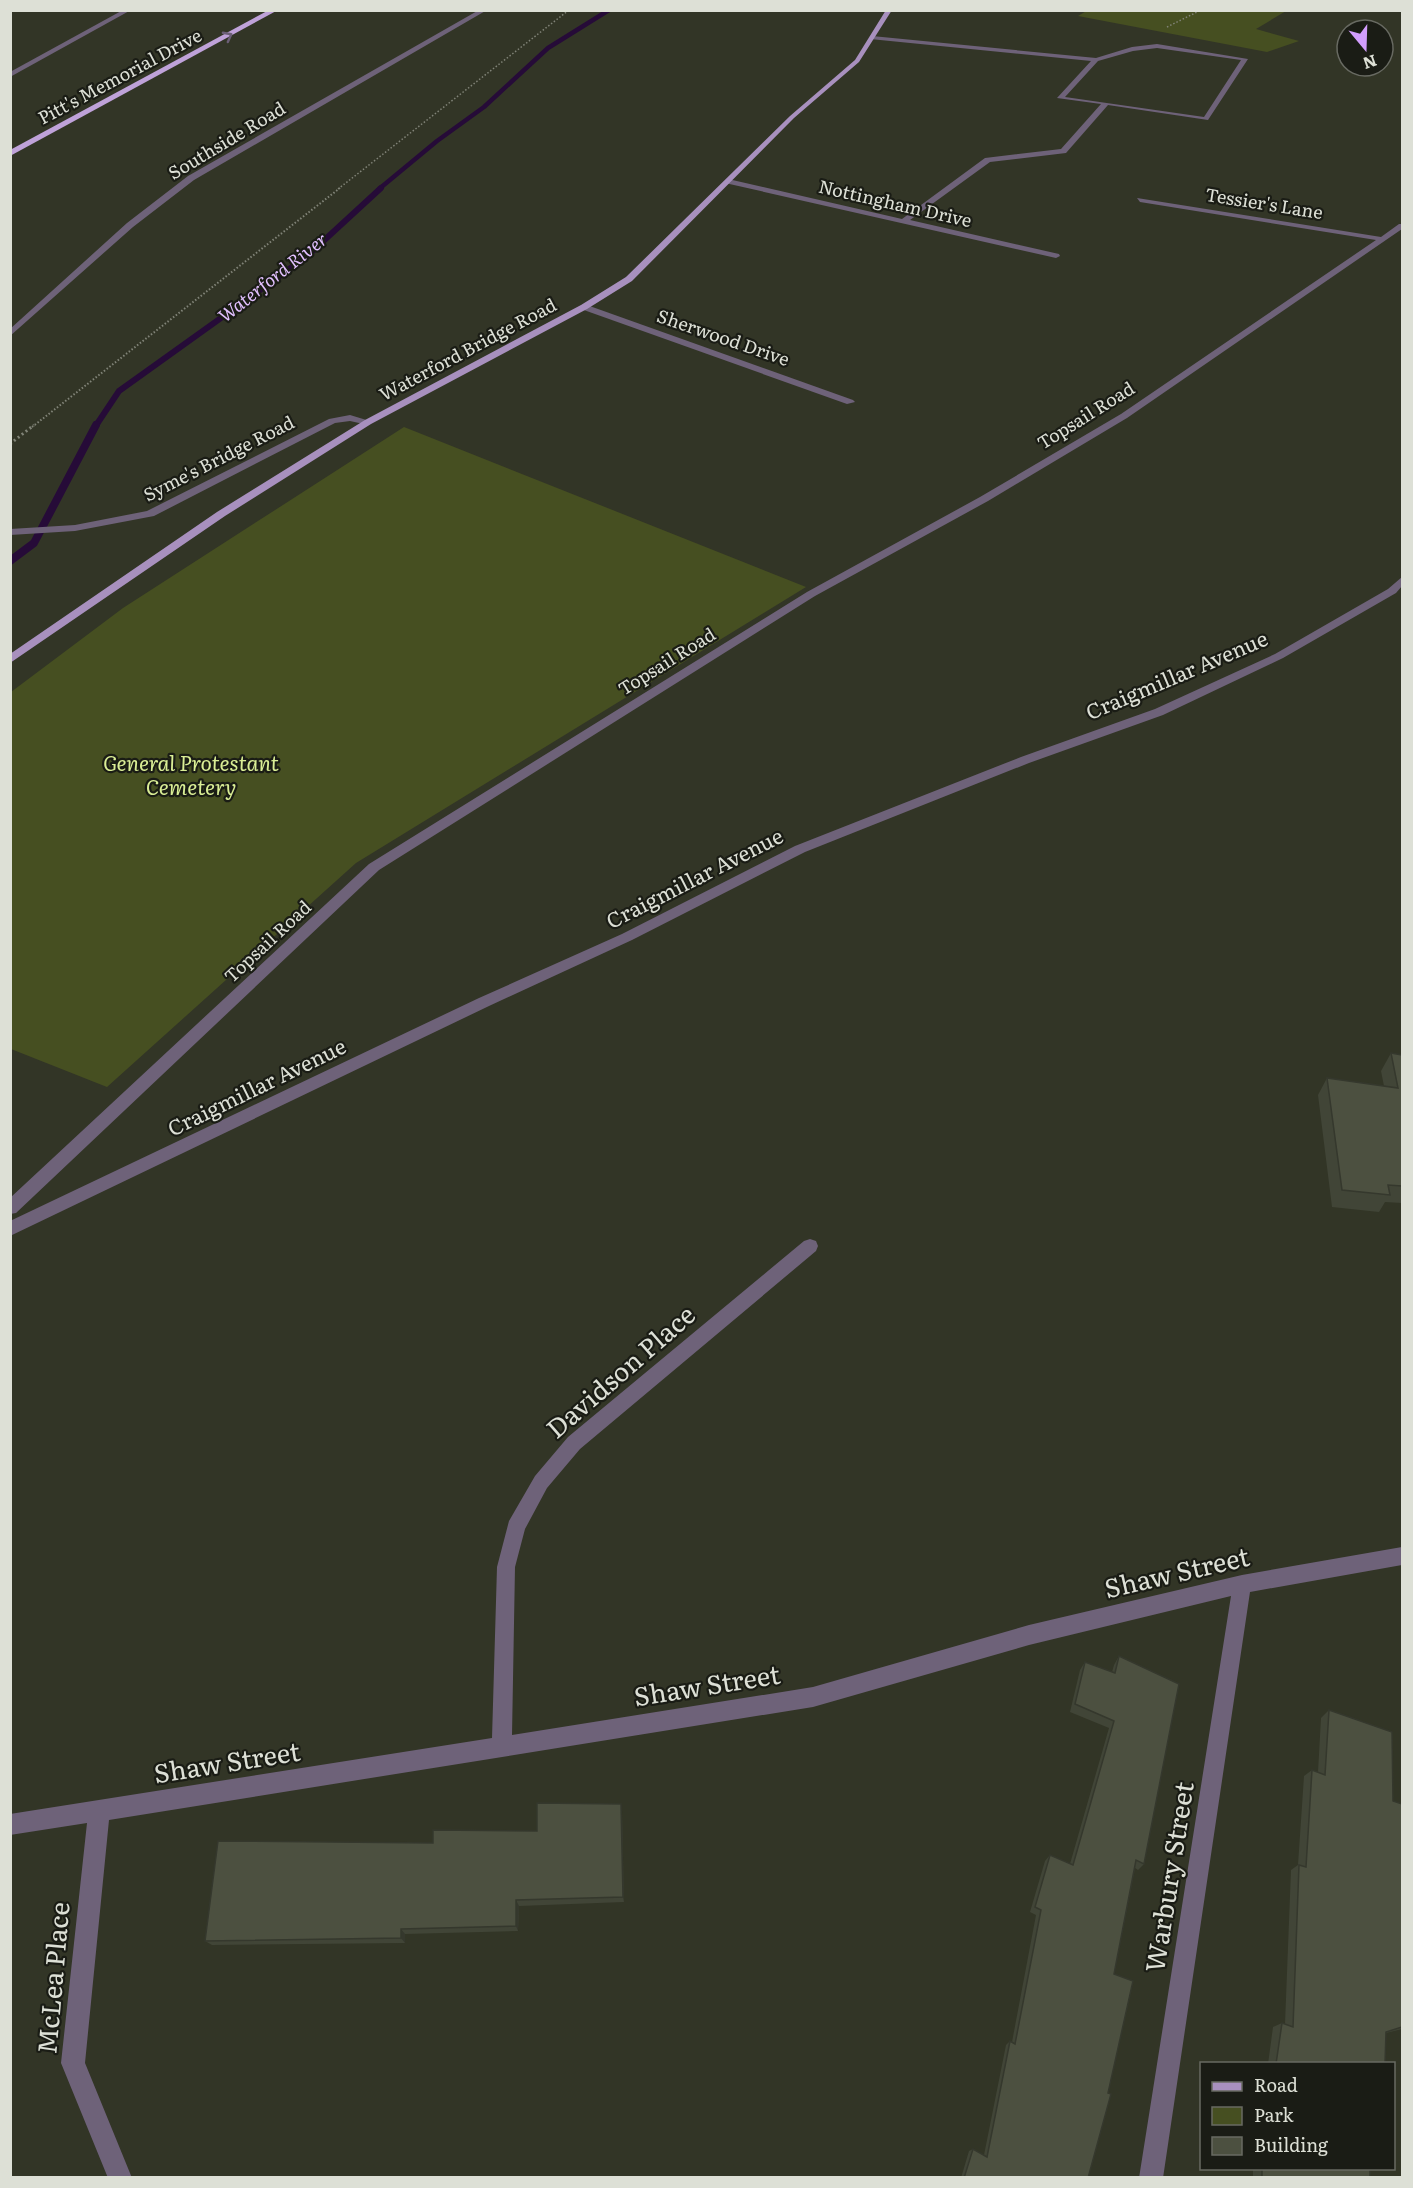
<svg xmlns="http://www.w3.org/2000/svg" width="1413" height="2188" font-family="Literata,serif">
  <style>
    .green { fill: #464f21 }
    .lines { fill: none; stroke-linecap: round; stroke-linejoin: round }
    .stream-far2 { stroke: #260b38; stroke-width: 4.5 }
    .stream-far1 { stroke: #260b38; stroke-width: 6 }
    .stream { stroke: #260b38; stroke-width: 8 }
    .path-far2 { stroke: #808377; stroke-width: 1.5; stroke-dasharray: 1.5 2; stroke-linecap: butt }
    .path-far1 { stroke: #808377; stroke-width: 2; stroke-dasharray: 1.5 2; stroke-linecap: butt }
    .path { stroke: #808377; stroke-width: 3; stroke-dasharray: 2 3; stroke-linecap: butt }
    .minor { fill: #6e6279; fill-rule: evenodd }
    .major { fill: #a890be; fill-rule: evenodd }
    .highway { fill: #bfa2d9; fill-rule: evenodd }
    .wall { fill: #414537 }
    .shaded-wall { fill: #35382d }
    .building { fill: #4c5040; stroke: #35382d; stroke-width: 1.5 }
    .oneway { stroke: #6c5f77 }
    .labels { text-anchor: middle; stroke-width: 4.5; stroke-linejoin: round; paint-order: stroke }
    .far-street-label { font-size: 18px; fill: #dde0d6; stroke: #1a1c15 }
    .far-water-label { font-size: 18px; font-style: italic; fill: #e0bffd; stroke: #1a1c15 }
    .street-label { font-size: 21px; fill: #dde0d6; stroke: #1a1c15 }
    .park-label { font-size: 21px; font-style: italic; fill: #daee95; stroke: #1a1c15 }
    .near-street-label { font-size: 26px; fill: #dde0d6; stroke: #1a1c15 }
  </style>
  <rect width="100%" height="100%" fill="#323526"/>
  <!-- green -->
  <g class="green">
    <path d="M 1088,10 L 1286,11 L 1256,29 L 1299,41 L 1267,52 L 1078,16 Z"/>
    <path d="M 404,427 L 806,587 L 356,863 L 107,1087 L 11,1049 L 11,692 L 123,608 Z"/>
  </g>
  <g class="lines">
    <!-- stream-far2 -->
    <path class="stream-far2" d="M 379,189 L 437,141 L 484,107 L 548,48 L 609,10"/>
    <!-- stream-far1 -->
    <path class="stream-far1" d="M 95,427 L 119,391 L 306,257 L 381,188"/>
    <!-- stream -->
    <path class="stream" d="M 10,561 L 34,543 L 96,425"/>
    <!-- path-far2 -->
    <g class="path-far2">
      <path d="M 1167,27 L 1197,12 L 1193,10"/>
      <path d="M 338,189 L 569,10"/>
    </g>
    <!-- path-far1 -->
    <path class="path-far1" d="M 32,427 L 340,188"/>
    <!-- path -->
    <path class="path" d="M 10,444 L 34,425"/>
    <!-- minor -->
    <g class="minor">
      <path d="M 123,10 L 131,10 L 10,77 L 10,72 Z"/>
      <path d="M 479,10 L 487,10 L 194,180 L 133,227 L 10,336 L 10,329 L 127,223 L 188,176 Z"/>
      <path d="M 872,36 L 1096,58 L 1132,47 L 1157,44 L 1248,59 L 1208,120 L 1108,105 L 1066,153 L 990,162 L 910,220 L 1059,254 L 1060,256 L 1056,258 L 725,183 L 728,179 L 902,219 L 985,158 L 1061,149 L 1101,104 L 1057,98 L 1091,61 L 870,39 ZM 1157,48 L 1241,60 L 1204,117 L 1065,97 L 1098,61 L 1133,51 Z"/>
      <path d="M 1137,198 L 1381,237 L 1399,224 L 1402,224 L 1402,229 L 1127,418 L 988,501 L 815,596 L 379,870 L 16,1213 L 10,1214 L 10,1198 L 369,864 L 807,592 L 980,497 L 1121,414 L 1376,240 L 1140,202 Z"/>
      <path d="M 584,304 L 853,400 L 855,402 L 847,404 L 581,309 L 580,307 Z"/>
      <path d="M 350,415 L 373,422 L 368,425 L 350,421 L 335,423 L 154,516 L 75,531 L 10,535 L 10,529 L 75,525 L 147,511 L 329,419 Z"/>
      <path d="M 1402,577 L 1402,586 L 1396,593 L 1283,658 L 1163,715 L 1029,763 L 805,852 L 632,940 L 489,1006 L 10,1236 L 10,1221 L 479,998 L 622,934 L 795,846 L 1021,757 L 1155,709 L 1275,654 L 1388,589 Z"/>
      <path d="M 810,1239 L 816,1241 L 818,1246 L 816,1251 L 580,1449 L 547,1488 L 525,1529 L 515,1567 L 512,1735 L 813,1687 L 1029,1625 L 1242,1575 L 1402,1547 L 1402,1565 L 1250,1592 L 1163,2178 L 1139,2178 L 1231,1596 L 1029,1645 L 813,1707 L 109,1820 L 85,2063 L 132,2178 L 108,2178 L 61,2063 L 87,1823 L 10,1835 L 10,1814 L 492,1738 L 497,1567 L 509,1521 L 535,1476 L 568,1437 L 804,1241 Z"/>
    </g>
    <!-- major -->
    <path class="major" d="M 886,10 L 892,10 L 859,62 L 794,118 L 632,281 L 587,309 L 371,424 L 225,516 L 10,663 L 10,654 L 217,512 L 365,420 L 581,305 L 626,277 L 790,116 L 855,60 Z"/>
    <!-- highway -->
    <path class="highway" d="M 269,10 L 278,10 L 10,156 L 10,150 Z"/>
  </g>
  <!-- wall -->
  <g class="wall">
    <path d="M 1391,1053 L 1402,1055 L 1402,1203 L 1385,1202 L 1379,1212 L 1332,1207 L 1318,1095 L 1327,1078 L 1384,1086 L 1381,1071 Z"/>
    <path d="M 1119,1656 L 1144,1864 L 1138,1870 L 1135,1868 L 1114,1974 L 1088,2178 L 961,2178 L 969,2151 L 973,2149 L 984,2155 L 1006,2045 L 1010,2041 L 1012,2042 L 1036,1915 L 1030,1912 L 1045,1861 L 1050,1855 L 1070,1864 L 1109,1728 L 1070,1712 L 1080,1670 L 1085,1662 L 1112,1672 L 1114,1665 Z"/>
    <path d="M 1329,1710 L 1393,1801 L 1402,1804 L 1402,2029 L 1386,2033 L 1385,2064 L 1268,2064 L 1273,2027 L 1282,2023 L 1285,2024 L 1291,1870 L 1298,1865 L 1304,1776 L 1312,1770 L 1318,1772 L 1321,1718 Z"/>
    <path d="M 622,1811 L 624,1902 L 519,1906 L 518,1931 L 405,1934 L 405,1943 L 212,1945 L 205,1941 L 433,1843 L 537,1831 Z"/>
    <rect x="1253" y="2169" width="117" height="9"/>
  </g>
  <!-- shaded-wall -->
  <g class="shaded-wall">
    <path d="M 621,1804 L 622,1811 L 624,1902 L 623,1897 Z"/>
    <path d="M 516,1900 L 519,1906 L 518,1931 L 516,1926 Z"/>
    <path d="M 401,1929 L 405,1934 L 405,1943 L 401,1938 Z"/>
  </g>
  <!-- building -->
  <g class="building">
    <path d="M 1391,1053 L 1402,1055 L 1402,1186 L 1388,1185 L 1390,1195 L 1342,1190 L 1327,1078 L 1398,1088 Z"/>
    <path d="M 1119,1656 L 1179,1684 L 1144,1864 L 1136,1860 L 1114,1974 L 1133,1981 L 1108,2093 L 1111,2094 L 1088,2178 L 964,2178 L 973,2149 L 987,2157 L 1010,2041 L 1015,2044 L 1041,1910 L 1035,1907 L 1050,1855 L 1073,1865 L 1114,1721 L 1075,1704 L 1085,1662 L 1115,1673 Z"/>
    <path d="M 1329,1710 L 1392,1732 L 1393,1801 L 1402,1804 L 1402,2027 L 1386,2032 L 1385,2064 L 1276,2064 L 1282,2023 L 1293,2027 L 1299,1865 L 1306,1867 L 1312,1770 L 1325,1775 Z"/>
    <path d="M 537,1803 L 621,1804 L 623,1897 L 516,1900 L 516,1926 L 401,1929 L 401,1938 L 205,1941 L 218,1841 L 433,1843 L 433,1830 L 537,1831 Z"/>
    <rect x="1262" y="2169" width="108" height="9"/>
  </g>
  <!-- one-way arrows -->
  <defs><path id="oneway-chevron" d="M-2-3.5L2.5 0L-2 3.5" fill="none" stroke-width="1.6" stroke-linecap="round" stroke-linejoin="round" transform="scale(1.5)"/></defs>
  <use class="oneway" href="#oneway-chevron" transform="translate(228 36) rotate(-28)"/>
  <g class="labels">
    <!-- far-street labels -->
    <g class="far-street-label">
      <text transform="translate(120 77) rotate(-28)" y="6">Pitt's Memorial Drive</text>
      <text transform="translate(227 141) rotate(-31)" y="6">Southside Road</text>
      <text transform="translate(895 204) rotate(13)" y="6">Nottingham Drive</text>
      <text transform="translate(1264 204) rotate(9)" y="6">Tessier's Lane</text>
      <text transform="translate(723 338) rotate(19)" y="6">Sherwood Drive</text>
      <text transform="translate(468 350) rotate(-28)" y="6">Waterford Bridge Road</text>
      <text transform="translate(1086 416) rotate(-32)" y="6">Topsail Road</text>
      <text transform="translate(219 459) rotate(-27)" y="6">Syme's Bridge Road</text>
      <text transform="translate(667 662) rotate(-32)" y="6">Topsail Road</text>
      <text transform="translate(268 942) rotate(-43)" y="6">Topsail Road</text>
    </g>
    <!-- far-water labels -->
    <g class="far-water-label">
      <text transform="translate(273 278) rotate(-38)" y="6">Waterford River</text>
    </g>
    <!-- street labels -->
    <g class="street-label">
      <text transform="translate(1177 676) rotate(-23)" y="7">Craigmillar Avenue</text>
      <text transform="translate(695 879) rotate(-27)" y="7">Craigmillar Avenue</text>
      <text transform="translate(257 1088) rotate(-26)" y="7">Craigmillar Avenue</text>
    </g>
    <!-- park labels -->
    <g class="park-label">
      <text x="191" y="771">General Protestant<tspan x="191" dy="24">Cemetery</tspan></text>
    </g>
    <!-- near-street labels -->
    <g class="near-street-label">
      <text transform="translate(621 1372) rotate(-41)" y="9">Davidson Place</text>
      <text transform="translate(1177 1573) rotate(-13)" y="9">Shaw Street</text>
      <text transform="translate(707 1686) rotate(-9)" y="9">Shaw Street</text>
      <text transform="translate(227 1763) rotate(-9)" y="9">Shaw Street</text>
      <text transform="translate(1170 1877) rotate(-81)" y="9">Warbury Street</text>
      <text transform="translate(54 1978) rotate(-85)" y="9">McLea Place</text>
    </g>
  </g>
  <!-- border -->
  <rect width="1413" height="2188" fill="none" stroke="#dde0d6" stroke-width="24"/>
  <!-- legend -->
  <rect x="1200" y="2062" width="195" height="108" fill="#1a1c15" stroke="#686a62" stroke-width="1.5"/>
  <rect x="1212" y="2082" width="30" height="9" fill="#a890be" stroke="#686a62" stroke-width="1.5"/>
  <text x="1254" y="2092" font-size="18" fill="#dde0d6">Road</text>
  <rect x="1212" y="2107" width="30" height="18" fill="#464f21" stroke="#686a62" stroke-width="1.5"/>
  <text x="1254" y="2122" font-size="18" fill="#dde0d6">Park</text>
  <rect x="1212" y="2137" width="30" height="18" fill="#4c5040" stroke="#686a62" stroke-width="1.5"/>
  <text x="1254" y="2152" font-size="18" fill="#dde0d6">Building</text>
  <!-- north arrow -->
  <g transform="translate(1365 48) rotate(161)"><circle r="28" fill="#1a1c15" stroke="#686a62" stroke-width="1.5"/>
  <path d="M0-4.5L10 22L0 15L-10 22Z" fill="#d29dfd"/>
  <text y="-9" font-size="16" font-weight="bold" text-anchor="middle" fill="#dde0d6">N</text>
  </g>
</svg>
